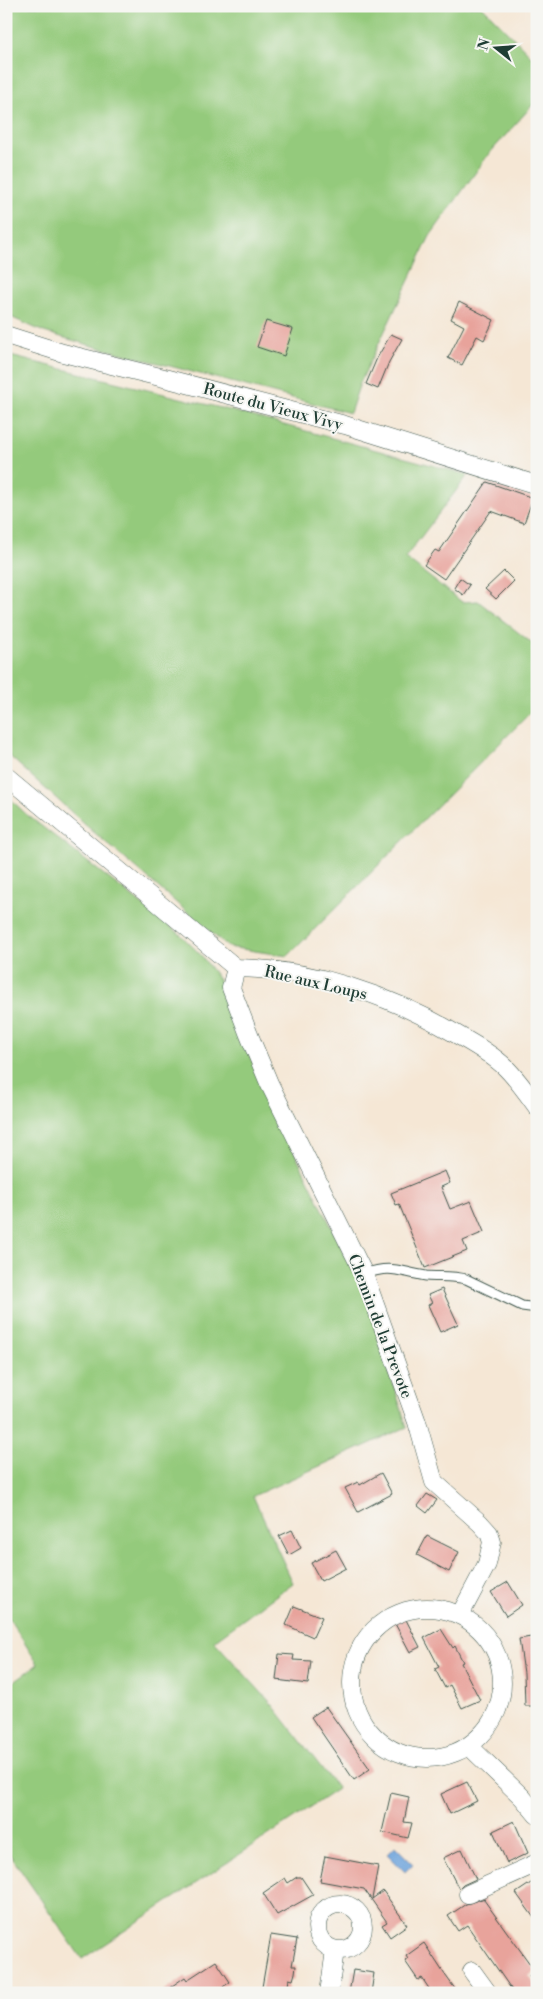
<svg xmlns="http://www.w3.org/2000/svg" width="543" height="1999" font-family="'Libre Bodoni',serif">
  <style>
    .green { fill: #94ca7c; stroke: #5a8458 }
    .water { fill: #6da3db; stroke: #467088 }
    .building { fill: #e8a39b }
    .lines { fill: none; stroke-linecap: round; stroke-linejoin: round }
    .lane-casing { stroke: #3f564c; stroke-width: 11 }
    .street-casing { stroke: #3f564c; stroke-width: 19 }
    .lane { stroke: #fff; stroke-width: 9 }
    .street { stroke: #fff; stroke-width: 18 }
    .labels { text-anchor: middle; stroke-width: 4; stroke-linejoin: round; paint-order: stroke }
    .street-label { font-size: 16px; fill: #1f3d34; stroke: #f6f6f2 }
  </style>
  <rect width="100%" height="100%" fill="#f6f6f2"/>
  <filter id="ink" filterUnits="userSpaceOnUse"><feTurbulence type="fractalNoise" baseFrequency=".02" numOctaves="2"/><feDisplacementMap in="SourceGraphic" scale="10" xChannelSelector="R" yChannelSelector="G"/><feConvolveMatrix kernelMatrix="1 2 1 2 8 2 1 2 1" color-interpolation-filters="sRGB"/></filter>
  <filter id="wash" filterUnits="userSpaceOnUse"><feTurbulence type="fractalNoise" baseFrequency=".0096" numOctaves="4" result="noise"/><feDisplacementMap in="SourceGraphic" scale="20" xChannelSelector="R" yChannelSelector="G"/><feGaussianBlur stdDeviation="1.12" result="paint"/><feColorMatrix in="noise" values="0 0 0 0 0 0 0 0 0 0 0 0 0 0 0 0 0 1.4 0 .05"/><feComposite in="paint" operator="in"/></filter>
  <g filter="url(#wash)">
    <rect width="100%" height="100%" fill="#f5e7d5"/>
    <!-- green -->
    <g class="green">
      <path d="M 6,6 L 482,6 L 537,62 L 537,100 L 488,155 L 430,236 L 360,383 L 350,413 L 89,345 L 44,332 L 6,315 Z"/>
      <path d="M 6,355 L 229,410 L 468,475 L 405,558 L 462,602 L 478,601 L 537,647 L 537,706 L 288,956 L 228,947 L 89,828 L 6,753 Z"/>
      <path d="M 6,795 L 26,814 L 180,934 L 201,955 L 222,984 L 263,1088 L 364,1293 L 407,1427 L 253,1496 L 293,1583 L 214,1641 L 271,1703 L 338,1789 L 82,1959 L 6,1849 L 6,1687 L 38,1664 L 6,1614 Z"/>
    </g>
    <!-- water -->
    <path class="water" d="M 395,1846 L 413,1864 L 405,1872 L 387,1854 Z"/>
    <g id="blocks">
      <!-- building -->
      <g class="building">
        <path d="M 459,302 L 494,320 L 484,340 L 477,336 L 462,365 L 448,358 L 464,326 L 451,319 Z"/>
        <path d="M 266,321 L 293,329 L 284,356 L 257,347 Z"/>
        <path d="M 391,334 L 402,339 L 389,362 L 378,389 L 366,384 L 377,358 Z"/>
        <path d="M 487,482 L 533,498 L 524,523 L 491,511 L 444,579 L 424,565 L 435,550 L 439,552 Z"/>
        <path d="M 504,571 L 514,581 L 496,599 L 485,589 Z"/>
        <path d="M 460,578 L 470,585 L 463,595 L 454,588 Z"/>
        <path d="M 445,1171 L 450,1183 L 441,1187 L 450,1209 L 471,1201 L 484,1232 L 463,1241 L 467,1251 L 425,1268 L 399,1204 L 396,1205 L 391,1193 Z"/>
        <path d="M 442,1289 L 458,1324 L 440,1332 L 428,1305 L 432,1303 L 428,1295 Z"/>
        <path d="M 381,1473 L 392,1494 L 358,1512 L 345,1488 L 358,1482 L 360,1485 Z"/>
        <path d="M 427,1494 L 437,1500 L 427,1513 L 418,1506 Z"/>
        <path d="M 292,1530 L 301,1548 L 289,1555 L 279,1536 Z"/>
        <path d="M 427,1536 L 459,1552 L 449,1572 L 417,1555 Z"/>
        <path d="M 336,1550 L 346,1568 L 321,1581 L 311,1563 Z"/>
        <path d="M 508,1582 L 522,1605 L 506,1616 L 491,1592 Z"/>
        <path d="M 294,1606 L 322,1617 L 313,1637 L 286,1625 Z"/>
        <path d="M 402,1612 L 420,1647 L 410,1652 L 392,1618 Z"/>
        <path d="M 441,1629 L 453,1648 L 455,1646 L 463,1662 L 461,1663 L 480,1700 L 462,1708 L 450,1685 L 445,1688 L 435,1669 L 439,1667 L 424,1638 Z"/>
        <path d="M 537,1636 L 537,1706 L 525,1706 L 524,1673 L 519,1639 Z"/>
        <path d="M 279,1654 L 294,1655 L 293,1660 L 311,1661 L 308,1684 L 276,1680 Z"/>
        <path d="M 326,1707 L 370,1769 L 354,1780 L 311,1717 Z"/>
        <path d="M 467,1782 L 477,1801 L 450,1814 L 441,1794 Z"/>
        <path d="M 391,1793 L 409,1797 L 404,1822 L 412,1823 L 408,1838 L 382,1832 Z"/>
        <path d="M 514,1821 L 528,1853 L 507,1863 L 493,1831 Z"/>
        <path d="M 462,1849 L 476,1879 L 463,1885 L 459,1889 L 443,1858 Z"/>
        <path d="M 325,1856 L 378,1866 L 372,1899 L 383,1891 L 407,1925 L 390,1937 L 382,1925 L 387,1922 L 364,1889 L 320,1881 Z"/>
        <path d="M 297,1877 L 301,1877 L 313,1895 L 277,1915 L 263,1893 L 285,1878 L 288,1883 Z"/>
        <path d="M 537,1879 L 537,1922 L 516,1893 Z"/>
        <path d="M 485,1898 L 484,1900 L 535,1971 L 529,1976 L 537,1988 L 537,1993 L 514,1993 L 467,1925 L 458,1931 L 448,1916 L 466,1904 Z"/>
        <path d="M 271,1935 L 297,1939 L 292,1966 L 296,1966 L 295,1973 L 293,1980 L 289,1979 L 287,1993 L 261,1993 Z"/>
        <path d="M 424,1943 L 443,1972 L 458,1993 L 432,1993 L 422,1978 L 418,1980 L 405,1961 L 408,1959 L 406,1956 Z"/>
        <path d="M 216,1961 L 230,1982 L 214,1993 L 162,1993 L 185,1977 L 187,1980 Z"/>
        <path d="M 353,1970 L 374,1973 L 371,1993 L 349,1993 Z"/>
      </g>
    </g>
  </g>
  <g filter="url(#ink)">
    <use href="#blocks" fill-opacity="0" stroke="#3f564c" stroke-width="1"/>
    <g class="lines">
      <defs>
        <path id="lane" d="M 364,1274 C 393,1264 399,1272 426,1276 C 440,1277 453,1276 466,1279 L 522,1306 L 537,1308"/>
        <g id="street">
          <path d="M 6,335 L 63,353 L 168,379 L 345,425 L 537,485"/>
          <path d="M 6,776 L 236,968 C 313,969 390,995 456,1034 C 473,1044 492,1054 506,1068 C 518,1080 527,1093 537,1107"/>
          <path d="M 236,968 L 231,988 L 249,1035 L 269,1083 L 364,1274 L 417,1422 L 434,1482 L 480,1523 L 489,1533 L 492,1542 L 487,1564 L 460,1615"/>
          <circle cx="427" cy="1683" r="75"/>
          <path d="M 469,1746 L 522,1797 L 537,1815"/>
          <path d="M 468,1894 L 537,1863"/>
          <circle cx="340" cy="1927" r="23"/>
          <path d="M 472,1971 L 488,1993"/>
          <path d="M 329,1993 L 335,1950"/>
        </g>
      </defs>
      <!-- lane casing -->
      <use href="#lane" class="lane-casing"/>
      <!-- street casing -->
      <use href="#street" class="street-casing"/>
      <!-- lane -->
      <use href="#lane" class="lane"/>
      <!-- street -->
      <use href="#street" class="street"/>
    </g>
  </g>
  <g class="labels">
    <!-- street labels -->
    <g class="street-label">
      <text transform="translate(273 406) rotate(15)" y="6">Route du Vieux Vivy</text>
      <text transform="translate(316 982) rotate(13)" y="6">Rue aux Loups</text>
      <text transform="translate(381 1326) rotate(69)" y="6">Chemin de la Prevote</text>
    </g>
  </g>
  <!-- margin -->
  <rect width="543" height="1999" fill="none" stroke="#f6f6f2" stroke-width="25"/>
  <!-- north arrow -->
  <g transform="translate(496 48) rotate(287)" stroke="#f6f6f2" stroke-width="4" paint-order="stroke">
  <path d="M0-4L9 19L0 12L-9 19Z" fill="#1f3d34"/>
  <text y="-8" font-size="14" font-weight="bold" text-anchor="middle" fill="#1f3d34">N</text>
  </g>
</svg>
